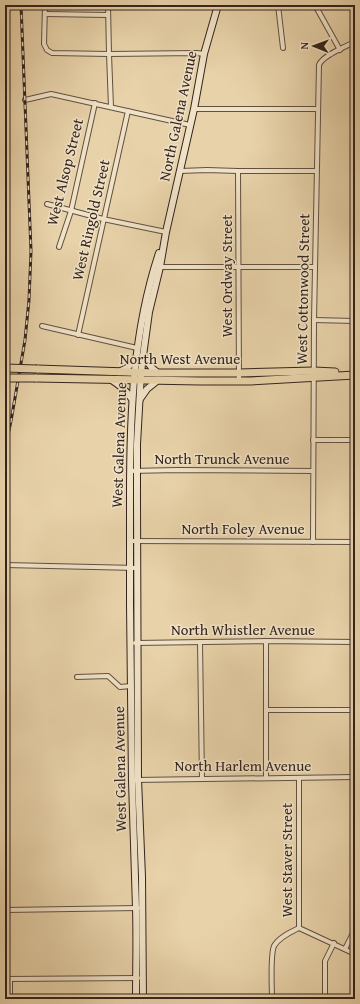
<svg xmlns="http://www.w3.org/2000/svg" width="360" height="1004" font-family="'Gentium Book Plus',serif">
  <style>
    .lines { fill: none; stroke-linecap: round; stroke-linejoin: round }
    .minor-casing { stroke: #615040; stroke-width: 6 }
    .secondary-casing { stroke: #34241d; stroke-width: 8 }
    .primary-casing { stroke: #34241d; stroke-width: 9 }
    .minor { stroke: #f0e2c7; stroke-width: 4 }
    .secondary { stroke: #f0e2c7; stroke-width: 6 }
    .primary { stroke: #e8d2a9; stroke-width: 7 }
    .rail-casing { stroke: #34241d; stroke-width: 3 }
    .rail { stroke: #f0e2c7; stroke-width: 1.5; stroke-dasharray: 4.5; stroke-linecap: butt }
    .primary-bridge-casing { stroke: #34241d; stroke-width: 9; stroke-linecap: butt }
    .primary-bridge { stroke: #e8d2a9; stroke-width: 7 }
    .labels { text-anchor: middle; stroke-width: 3; stroke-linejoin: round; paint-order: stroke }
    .street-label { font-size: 15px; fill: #34241d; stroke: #f0e2c7 }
  </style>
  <rect width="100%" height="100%" fill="#e8d2a9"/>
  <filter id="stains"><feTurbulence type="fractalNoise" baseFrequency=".005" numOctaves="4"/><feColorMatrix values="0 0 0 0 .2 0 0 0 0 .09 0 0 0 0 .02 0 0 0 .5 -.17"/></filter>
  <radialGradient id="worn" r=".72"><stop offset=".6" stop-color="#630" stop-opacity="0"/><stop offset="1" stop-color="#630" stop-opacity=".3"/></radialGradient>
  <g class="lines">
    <defs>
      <g id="minor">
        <path d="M 45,5 L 44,44 L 47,50 L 52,53 L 109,54 L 197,53 L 204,54"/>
        <path d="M 108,5 L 109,54 L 111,107"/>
        <path d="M 278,5 L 283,48"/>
        <path d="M 315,5 L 340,50"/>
        <path d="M 45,14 L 108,15"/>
        <path d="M 25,100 L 51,94 L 190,125"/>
        <path d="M 194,109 L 317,109"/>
        <path d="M 180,171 L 207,170 L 238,171 L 316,171"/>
        <path d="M 238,171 L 239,381"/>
        <path d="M 47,204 L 103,219 L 166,232"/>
        <path d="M 59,247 L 71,211 L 95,103"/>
        <path d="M 158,267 L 315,267"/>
        <path d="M 314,320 L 355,321"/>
        <path d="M 42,326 L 137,348"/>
        <path d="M 78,335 L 128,111"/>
        <path d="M 313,440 L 355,440"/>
        <path d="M 130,471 L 178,470 L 313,471"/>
        <path d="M 130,541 L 355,542"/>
        <path d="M 313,542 L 314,320 L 319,65 C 322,56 346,46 355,42"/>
        <path d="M 5,565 L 137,568"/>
        <path d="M 266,641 L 266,778"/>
        <path d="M 200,642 L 202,779"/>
        <path d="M 135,643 L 266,641 L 355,642"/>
        <path d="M 77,677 L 108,676 L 120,687 L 131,686"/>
        <path d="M 267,710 L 355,710"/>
        <path d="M 135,780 L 355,777"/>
        <path d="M 5,910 L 138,908"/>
        <path d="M 299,928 L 355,954"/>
        <path d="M 345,949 L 352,935 L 355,934"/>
        <path d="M 5,979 L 138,978"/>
        <path d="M 10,999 L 10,979"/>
        <path d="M 272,999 C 272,987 270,956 274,946 C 279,937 291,932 299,928 L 299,778"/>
        <path d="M 325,999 L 325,961 L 334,943"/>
      </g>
      <g id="secondary">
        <path d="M 143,356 L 152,368 L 158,373"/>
        <path d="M 119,372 L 127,368 L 136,359"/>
        <path d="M 110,379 C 120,385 126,390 132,399"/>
        <path d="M 140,399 L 147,389 L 157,381"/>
        <path d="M 136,999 C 136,969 137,939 136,909 C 135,866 133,823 132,781 C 131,722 131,663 130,604 C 130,567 130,531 130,495 C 130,412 133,332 159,253"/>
        <path d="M 143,999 L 142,877 L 138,779 L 137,501 L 137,444 L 141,373 L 143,356 L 149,312 L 160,267 L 166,232 L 194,109 L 204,54 L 218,5"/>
      </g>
      <g id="primary">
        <path d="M 352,5 L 355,10"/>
        <path d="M 37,369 L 158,373 L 239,373 L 314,371 L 335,372"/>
        <path d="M 35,378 L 200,381 L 250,381 L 355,375"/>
      </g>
    </defs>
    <!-- minor casing -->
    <use href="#minor" class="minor-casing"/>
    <!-- secondary casing -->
    <use href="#secondary" class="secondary-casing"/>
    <!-- primary casing -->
    <use href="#primary" class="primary-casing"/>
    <!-- minor -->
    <use href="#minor" class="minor"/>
    <!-- secondary -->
    <use href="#secondary" class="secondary"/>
    <!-- primary -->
    <use href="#primary" class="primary"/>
    <defs>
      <path id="rail" d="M 5,449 L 11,421 L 25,340 L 29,300 L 31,251 L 21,5"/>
    </defs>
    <!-- rail casing -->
    <use href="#rail" class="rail-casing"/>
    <!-- rail -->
    <use href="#rail" class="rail"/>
    <defs>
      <g id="primary-bridge">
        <path d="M 5,368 L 37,369"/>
        <path d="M 5,378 L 35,378"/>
      </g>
    </defs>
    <!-- primary-bridge casing -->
    <use href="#primary-bridge" class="primary-bridge-casing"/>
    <!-- primary-bridge -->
    <use href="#primary-bridge" class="primary-bridge"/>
  </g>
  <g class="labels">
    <!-- street labels -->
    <g class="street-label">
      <text transform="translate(178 116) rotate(-78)" y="5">North Galena Avenue</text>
      <text transform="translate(65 172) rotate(-76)" y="5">West Alsop Street</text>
      <text transform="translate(91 220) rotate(-77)" y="5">West Ringold Street</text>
      <text transform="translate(227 276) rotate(-90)" y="5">West Ordway Street</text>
      <text transform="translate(303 289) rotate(-89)" y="5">West Cottonwood Street</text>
      <text x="180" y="364">North West Avenue</text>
      <text transform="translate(119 445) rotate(-88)" y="5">West Galena Avenue</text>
      <text x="222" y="464">North Trunck Avenue</text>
      <text x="243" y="534">North Foley Avenue</text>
      <text x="243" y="635">North Whistler Avenue</text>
      <text x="243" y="771">North Harlem Avenue</text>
      <text transform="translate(120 769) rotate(-91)" y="5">West Galena Avenue</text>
      <text transform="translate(287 860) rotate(-90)" y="5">West Staver Street</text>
    </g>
  </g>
  <!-- margin -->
  <rect width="360" height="1004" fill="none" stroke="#e8d2a9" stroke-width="20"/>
  <rect x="6" y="6" width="348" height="992" fill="none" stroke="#34241d" stroke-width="2"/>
  <rect x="10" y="10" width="340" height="984" fill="none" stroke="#34241d"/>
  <!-- north arrow -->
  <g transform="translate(314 46) rotate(271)" stroke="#f0e2c7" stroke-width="3" paint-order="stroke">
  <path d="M0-3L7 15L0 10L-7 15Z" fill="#34241d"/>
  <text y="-6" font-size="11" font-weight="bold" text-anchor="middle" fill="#34241d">N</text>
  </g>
  <rect width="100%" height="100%" filter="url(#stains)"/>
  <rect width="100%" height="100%" fill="url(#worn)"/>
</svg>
